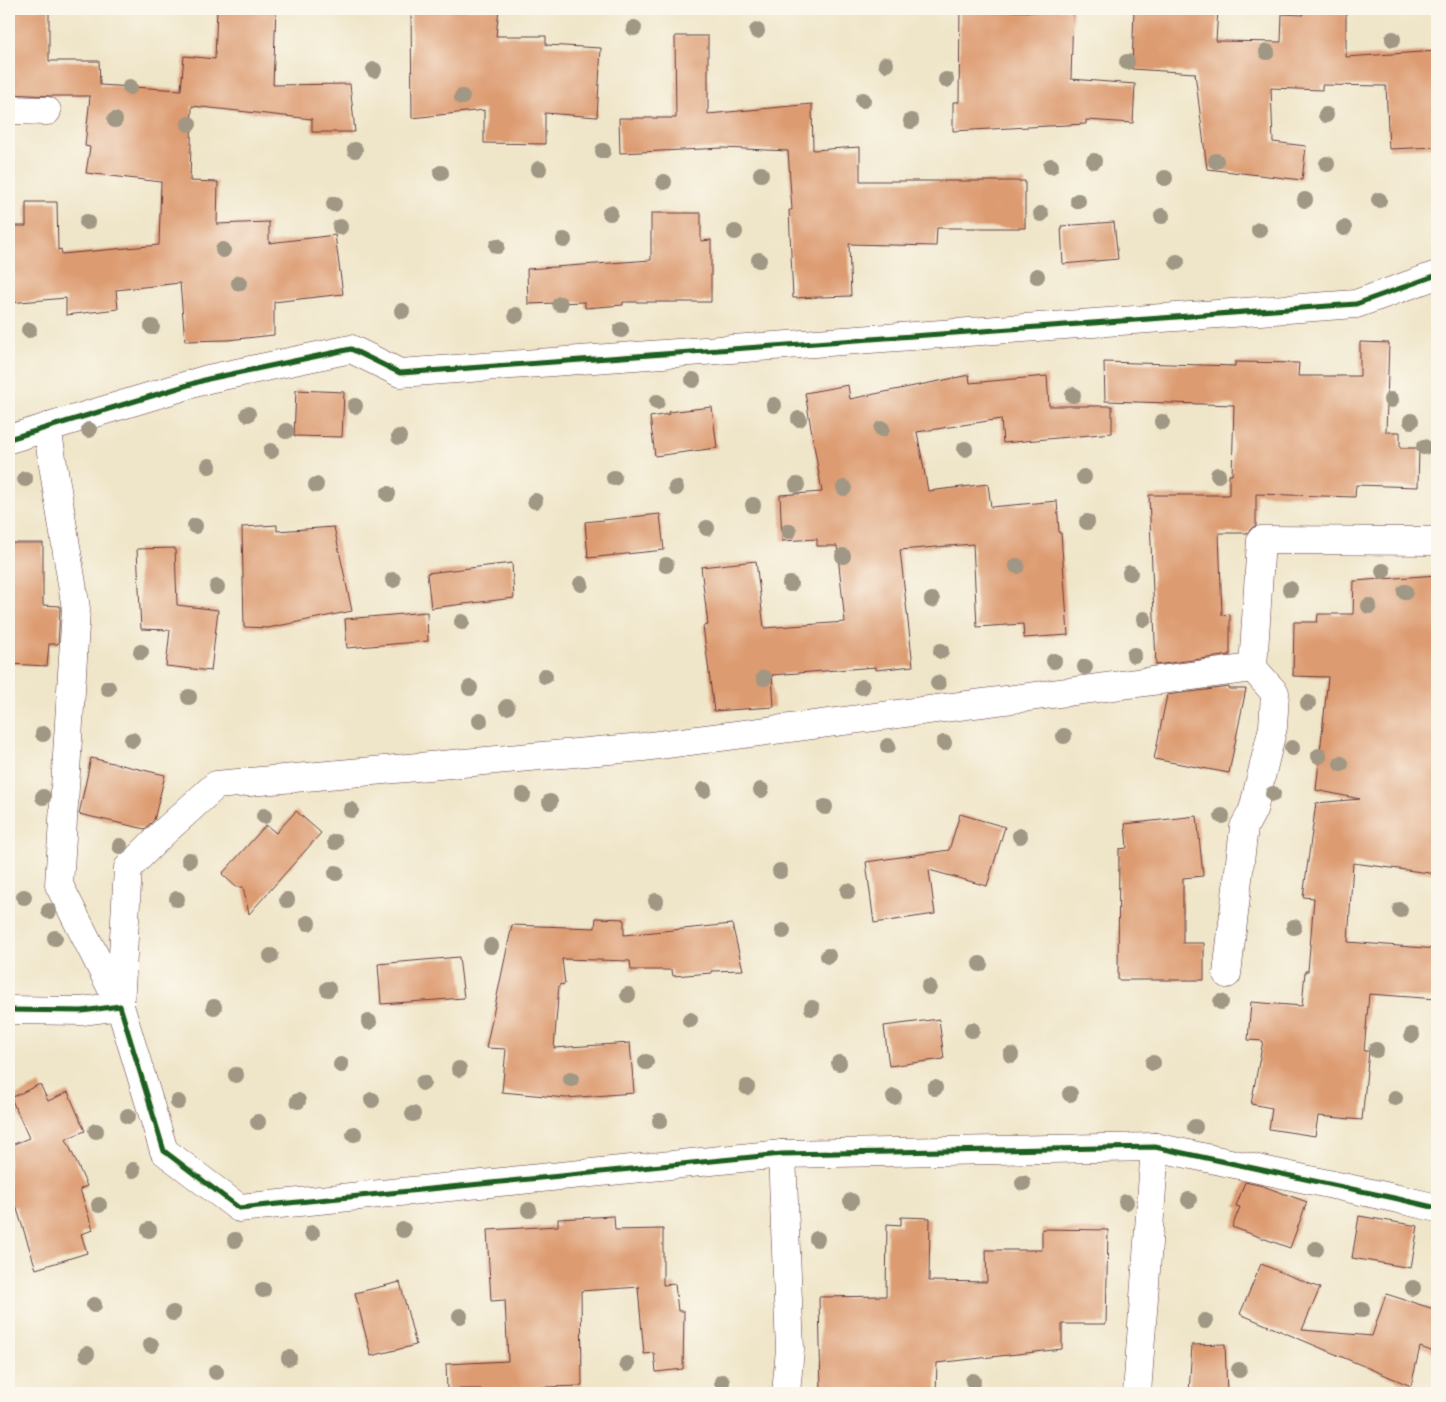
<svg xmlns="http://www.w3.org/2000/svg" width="1446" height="1402" font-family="'Old Standard TT',serif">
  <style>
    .building { fill: #dd9b71 }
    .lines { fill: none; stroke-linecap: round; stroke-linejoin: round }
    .street-casing { stroke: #633d43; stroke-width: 29 }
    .street { stroke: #fff; stroke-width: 28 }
    .cycleway-casing { stroke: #fbf7ec; stroke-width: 8 }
    .cycleway { stroke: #1b5e20; stroke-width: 5 }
    .tree { fill: #a09784 }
  </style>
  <rect width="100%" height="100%" fill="#fbf7ec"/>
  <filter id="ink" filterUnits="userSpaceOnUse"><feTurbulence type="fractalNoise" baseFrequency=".02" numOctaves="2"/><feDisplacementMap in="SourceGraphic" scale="10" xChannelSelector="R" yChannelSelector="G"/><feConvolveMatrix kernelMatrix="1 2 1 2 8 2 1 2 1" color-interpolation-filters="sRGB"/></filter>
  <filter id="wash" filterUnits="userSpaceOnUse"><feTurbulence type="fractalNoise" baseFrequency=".0096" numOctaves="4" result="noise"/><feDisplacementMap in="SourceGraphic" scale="20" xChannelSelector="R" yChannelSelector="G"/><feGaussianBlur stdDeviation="1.12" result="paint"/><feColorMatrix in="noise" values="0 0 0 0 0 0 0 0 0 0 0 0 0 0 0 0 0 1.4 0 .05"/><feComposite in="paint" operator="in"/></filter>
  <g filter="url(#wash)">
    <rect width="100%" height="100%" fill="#efe5c8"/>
    <g id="blocks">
      <!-- building -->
      <g class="building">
        <path d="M 9,9 L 49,9 L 49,61 L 99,61 L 100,85 L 181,90 L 184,56 L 215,59 L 217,9 L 276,9 L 273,85 L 350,84 L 355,132 L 312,132 L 312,119 L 192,106 L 190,181 L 218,182 L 217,224 L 269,222 L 269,243 L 335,235 L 343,294 L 274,302 L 274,335 L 228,340 L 185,341 L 180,283 L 116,290 L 118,309 L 66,315 L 66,298 L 9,303 L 9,226 L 26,226 L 26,202 L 57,202 L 58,250 L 61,249 L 62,254 L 159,245 L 161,182 L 86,173 L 90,147 L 85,146 L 90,96 L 50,96 L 9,94 Z"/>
        <path d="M 411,9 L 499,9 L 496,36 L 546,36 L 546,45 L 601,48 L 597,117 L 545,113 L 545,144 L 484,143 L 484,110 L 412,118 Z"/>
        <path d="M 960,9 L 1038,12 L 1038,9 L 1073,9 L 1071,79 L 1135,84 L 1133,123 L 1086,120 L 1086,124 L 953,131 L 953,102 L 959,102 Z"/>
        <path d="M 1134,9 L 1218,9 L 1216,41 L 1281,42 L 1282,14 L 1303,15 L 1303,9 L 1346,9 L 1346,57 L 1437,51 L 1437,147 L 1389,149 L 1386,86 L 1322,85 L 1322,90 L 1271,88 L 1273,142 L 1306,146 L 1302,180 L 1207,169 L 1195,73 L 1132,69 Z"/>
        <path d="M 675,36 L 708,36 L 708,114 L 812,104 L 813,150 L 860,147 L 860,181 L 1025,181 L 1025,228 L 937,228 L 936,246 L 849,244 L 851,296 L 793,298 L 789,210 L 792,210 L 788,151 L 723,148 L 620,153 L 619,118 L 676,118 Z"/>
        <path d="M 651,213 L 701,213 L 701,241 L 711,240 L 711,302 L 623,302 L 623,305 L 585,308 L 585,302 L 528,304 L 527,269 L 651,260 Z"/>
        <path d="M 1114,222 L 1118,259 L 1063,264 L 1061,226 Z"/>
        <path d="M 1360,342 L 1389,343 L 1386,432 L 1400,432 L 1400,448 L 1419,448 L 1418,487 L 1356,485 L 1355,497 L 1256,494 L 1256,526 L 1253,527 L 1247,533 L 1219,533 L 1222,615 L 1230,614 L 1230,655 L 1156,665 L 1149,495 L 1229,495 L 1229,475 L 1232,475 L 1234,405 L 1105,401 L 1104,362 L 1235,366 L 1235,362 L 1299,363 L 1298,376 L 1360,376 Z"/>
        <path d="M 969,375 L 970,383 L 1047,376 L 1049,406 L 1112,406 L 1112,433 L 1003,443 L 1001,419 L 917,432 L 928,491 L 988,484 L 991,507 L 1057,501 L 1059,533 L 1061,533 L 1068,635 L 1024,638 L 1023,624 L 977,627 L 973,544 L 900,550 L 913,666 L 876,670 L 876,667 L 772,675 L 774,707 L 714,711 L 703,626 L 708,625 L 701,567 L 756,561 L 764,628 L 845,622 L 837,546 L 817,546 L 817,539 L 782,541 L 780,495 L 822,492 L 805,393 L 848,385 L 850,399 Z"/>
        <path d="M 296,390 L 344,392 L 342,437 L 294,436 Z"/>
        <path d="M 712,407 L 717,448 L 655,456 L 650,417 L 669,414 L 668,412 Z"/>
        <path d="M 660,514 L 664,550 L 588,558 L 585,522 Z"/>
        <path d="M 277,525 L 277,531 L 334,527 L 352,611 L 268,628 L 244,627 L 242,527 Z"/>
        <path d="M 10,543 L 43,543 L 43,605 L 60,606 L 60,610 L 58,644 L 49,644 L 47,666 L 9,664 Z"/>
        <path d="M 175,548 L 177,605 L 218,610 L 211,671 L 166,666 L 170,630 L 141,629 L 137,549 Z"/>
        <path d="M 512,563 L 514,598 L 431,608 L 427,573 Z"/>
        <path d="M 1437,575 L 1437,874 L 1353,863 L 1348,942 L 1437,949 L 1437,999 L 1369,994 L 1364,1051 L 1369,1051 L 1362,1120 L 1318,1116 L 1315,1136 L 1269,1129 L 1272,1108 L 1251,1104 L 1263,1041 L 1248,1040 L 1251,1002 L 1302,1006 L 1305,971 L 1308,971 L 1314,898 L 1303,897 L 1316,803 L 1360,799 L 1316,790 L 1328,677 L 1293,676 L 1294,622 L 1317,622 L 1318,614 L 1353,614 L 1354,581 Z"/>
        <path d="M 427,612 L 428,641 L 347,648 L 345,619 Z"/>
        <path d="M 1229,687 L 1229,689 L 1246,689 L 1229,773 L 1154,759 L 1167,695 Z"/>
        <path d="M 91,758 L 165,775 L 154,820 L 145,829 L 79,814 Z"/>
        <path d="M 296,811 L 321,833 L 249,914 L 243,887 L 236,887 L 222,874 L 266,825 L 276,833 Z"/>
        <path d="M 960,814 L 1005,827 L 987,886 L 929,870 L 935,914 L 874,923 L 866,862 L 949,850 Z"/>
        <path d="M 1197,816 L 1203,876 L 1183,878 L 1183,943 L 1204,943 L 1204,980 L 1118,980 L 1119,849 L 1127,848 L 1125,824 Z"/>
        <path d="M 596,918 L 624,919 L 624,935 L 732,924 L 743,970 L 711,971 L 712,973 L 673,976 L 672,970 L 631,970 L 630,961 L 562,959 L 565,984 L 559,985 L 554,1048 L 630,1043 L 634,1093 L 566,1098 L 502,1092 L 506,1049 L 486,1048 L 512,925 L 595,928 Z"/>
        <path d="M 459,957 L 464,998 L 381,1004 L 378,964 Z"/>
        <path d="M 939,1019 L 944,1059 L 889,1066 L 884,1026 Z"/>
        <path d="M 40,1084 L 48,1101 L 68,1092 L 85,1131 L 66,1139 L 87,1186 L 80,1189 L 93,1230 L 81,1234 L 87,1253 L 36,1269 L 16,1206 L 9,1209 L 9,1146 L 29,1138 L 11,1098 Z"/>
        <path d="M 1245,1182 L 1263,1186 L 1307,1202 L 1290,1248 L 1232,1227 L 1240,1207 L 1236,1206 Z"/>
        <path d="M 614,1216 L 615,1230 L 663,1229 L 663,1285 L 675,1284 L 678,1311 L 684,1311 L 683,1369 L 656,1372 L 654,1353 L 644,1354 L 638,1288 L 640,1287 L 581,1291 L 582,1386 L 513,1388 L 513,1393 L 482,1393 L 481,1389 L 447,1389 L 446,1364 L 508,1361 L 505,1300 L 491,1301 L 487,1230 L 558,1226 L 558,1219 Z"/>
        <path d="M 1359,1216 L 1418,1226 L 1411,1268 L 1352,1258 Z"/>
        <path d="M 901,1217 L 930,1218 L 929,1281 L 987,1282 L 986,1250 L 1042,1250 L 1042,1229 L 1108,1230 L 1106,1324 L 1062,1324 L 1062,1349 L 937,1363 L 936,1393 L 821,1393 L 819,1297 L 886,1296 L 887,1224 L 901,1225 Z"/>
        <path d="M 1261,1264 L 1320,1288 L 1302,1330 L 1372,1336 L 1386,1294 L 1437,1310 L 1437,1353 L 1420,1347 L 1411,1386 L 1240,1314 Z"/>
        <path d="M 400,1282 L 416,1345 L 371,1356 L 355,1293 Z"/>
        <path d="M 1225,1344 L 1227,1393 L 1189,1393 L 1192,1345 Z"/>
      </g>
    </g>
  </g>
  <g filter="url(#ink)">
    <use href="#blocks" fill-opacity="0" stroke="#633d43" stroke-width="1"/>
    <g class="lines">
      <defs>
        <g id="street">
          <path d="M 9,110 L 47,111"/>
          <path d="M 47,427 L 76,609 L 59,885 L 120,1005"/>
          <path d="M 9,439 L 208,379 L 351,349 L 400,373 L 1356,304 L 1437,275"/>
          <path d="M 1227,974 L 1244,827 L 1253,810 L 1273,727 L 1275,693 L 1253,668 L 1261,540 L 1437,541"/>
          <path d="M 120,1006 L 128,868 L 163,833 L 216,785 L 643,747 L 1253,668"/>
          <path d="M 9,1010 L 82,1011 L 120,1006 L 164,1151 L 239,1208 L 782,1154 L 1155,1147 L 1394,1198 L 1437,1208"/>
          <path d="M 782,1154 L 790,1349 L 786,1393"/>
          <path d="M 1137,1393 L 1155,1147"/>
        </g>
      </defs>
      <!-- street casing -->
      <use href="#street" class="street-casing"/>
      <!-- street -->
      <use href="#street" class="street"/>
      <defs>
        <g id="cycleway">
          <path d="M 9,439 L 208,379 L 351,349 L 400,373 L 1356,304 L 1437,275"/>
          <path d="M 9,1010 L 82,1011 L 120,1006 L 164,1151 L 239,1208 L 782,1154 L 1155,1147 L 1394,1198 L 1437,1208"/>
        </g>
      </defs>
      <!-- cycleway casing -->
      <use href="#cycleway" class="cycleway-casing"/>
      <!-- cycleway -->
      <use href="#cycleway" class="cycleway"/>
    </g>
    <!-- trees -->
    <g class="tree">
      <circle cx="634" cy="28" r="8"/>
      <circle cx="757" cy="31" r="8"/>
      <circle cx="1393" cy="39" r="8"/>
      <circle cx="1267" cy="52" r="8"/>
      <circle cx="1127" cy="62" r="8"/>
      <circle cx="886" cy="64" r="8"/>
      <circle cx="374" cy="70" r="8"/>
      <circle cx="946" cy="80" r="8"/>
      <circle cx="130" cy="87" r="8"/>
      <circle cx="462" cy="97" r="8"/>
      <circle cx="863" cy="100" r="8"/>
      <circle cx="1326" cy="115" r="8"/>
      <circle cx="115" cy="120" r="8"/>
      <circle cx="911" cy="121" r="8"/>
      <circle cx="189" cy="124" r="8"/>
      <circle cx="355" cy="150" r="8"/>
      <circle cx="603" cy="151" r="8"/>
      <circle cx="1094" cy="161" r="8"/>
      <circle cx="1216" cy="161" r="8"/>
      <circle cx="1327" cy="164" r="8"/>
      <circle cx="1051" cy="166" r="8"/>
      <circle cx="539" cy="169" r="8"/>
      <circle cx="441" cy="173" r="8"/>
      <circle cx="761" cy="174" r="8"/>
      <circle cx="1165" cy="178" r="8"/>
      <circle cx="664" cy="182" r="8"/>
      <circle cx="1305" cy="200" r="8"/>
      <circle cx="1379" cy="200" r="8"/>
      <circle cx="1078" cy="201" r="8"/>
      <circle cx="334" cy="204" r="8"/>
      <circle cx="610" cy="213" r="8"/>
      <circle cx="1041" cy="214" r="8"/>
      <circle cx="1162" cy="216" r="8"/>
      <circle cx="87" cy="222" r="8"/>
      <circle cx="340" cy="227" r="8"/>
      <circle cx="1344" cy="228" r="8"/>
      <circle cx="1259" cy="230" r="8"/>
      <circle cx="735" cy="232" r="8"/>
      <circle cx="564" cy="240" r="8"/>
      <circle cx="497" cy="246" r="8"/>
      <circle cx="223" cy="250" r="8"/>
      <circle cx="759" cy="260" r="8"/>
      <circle cx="1177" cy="262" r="8"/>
      <circle cx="1037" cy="276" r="8"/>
      <circle cx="239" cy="283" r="8"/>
      <circle cx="560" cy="304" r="8"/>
      <circle cx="402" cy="311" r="8"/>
      <circle cx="516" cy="315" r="8"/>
      <circle cx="152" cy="327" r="8"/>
      <circle cx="29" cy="330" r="8"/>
      <circle cx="621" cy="330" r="8"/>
      <circle cx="693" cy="380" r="8"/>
      <circle cx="1073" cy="395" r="8"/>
      <circle cx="1391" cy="400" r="8"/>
      <circle cx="657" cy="402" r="8"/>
      <circle cx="774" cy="405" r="8"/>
      <circle cx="355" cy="406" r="8"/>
      <circle cx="248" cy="414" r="8"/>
      <circle cx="799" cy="419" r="8"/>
      <circle cx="1411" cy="421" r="8"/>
      <circle cx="1162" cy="422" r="8"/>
      <circle cx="882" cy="429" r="8"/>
      <circle cx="89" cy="430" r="8"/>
      <circle cx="286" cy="431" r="8"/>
      <circle cx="399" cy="437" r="8"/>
      <circle cx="1424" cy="447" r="8"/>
      <circle cx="965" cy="449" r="8"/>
      <circle cx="271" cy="451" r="8"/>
      <circle cx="209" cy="466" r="8"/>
      <circle cx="1218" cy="475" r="8"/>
      <circle cx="1084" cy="477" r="8"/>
      <circle cx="614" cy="478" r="8"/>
      <circle cx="25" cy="479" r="8"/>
      <circle cx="316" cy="485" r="8"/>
      <circle cx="797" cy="485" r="8"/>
      <circle cx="676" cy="488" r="8"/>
      <circle cx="844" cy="488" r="8"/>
      <circle cx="388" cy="494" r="8"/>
      <circle cx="535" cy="501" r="8"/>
      <circle cx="753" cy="505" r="8"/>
      <circle cx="1087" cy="522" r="8"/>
      <circle cx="195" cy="526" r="8"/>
      <circle cx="707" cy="528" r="8"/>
      <circle cx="789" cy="531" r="8"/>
      <circle cx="843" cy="556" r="8"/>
      <circle cx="666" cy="565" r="8"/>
      <circle cx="1017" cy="566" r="8"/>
      <circle cx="1383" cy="571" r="8"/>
      <circle cx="1130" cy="573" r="8"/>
      <circle cx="393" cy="580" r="8"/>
      <circle cx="581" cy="584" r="8"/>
      <circle cx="790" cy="584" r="8"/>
      <circle cx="217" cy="587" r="8"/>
      <circle cx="1290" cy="589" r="8"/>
      <circle cx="1405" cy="592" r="8"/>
      <circle cx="932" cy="600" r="8"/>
      <circle cx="1369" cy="606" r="8"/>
      <circle cx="1144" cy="619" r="8"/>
      <circle cx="462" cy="622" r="8"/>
      <circle cx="941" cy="651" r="8"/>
      <circle cx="141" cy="652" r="8"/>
      <circle cx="1134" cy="655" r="8"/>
      <circle cx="1054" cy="661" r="8"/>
      <circle cx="1085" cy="667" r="8"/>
      <circle cx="545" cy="676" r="8"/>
      <circle cx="764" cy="678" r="8"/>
      <circle cx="938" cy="683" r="8"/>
      <circle cx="862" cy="687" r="8"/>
      <circle cx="108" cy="688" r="8"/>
      <circle cx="470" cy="688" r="8"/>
      <circle cx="189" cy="697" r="8"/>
      <circle cx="1308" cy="703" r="8"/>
      <circle cx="507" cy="707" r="8"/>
      <circle cx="480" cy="721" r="8"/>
      <circle cx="43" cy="734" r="8"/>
      <circle cx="1064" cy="736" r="8"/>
      <circle cx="132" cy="740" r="8"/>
      <circle cx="944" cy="743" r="8"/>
      <circle cx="888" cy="746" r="8"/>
      <circle cx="1292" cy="748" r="8"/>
      <circle cx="1319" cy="756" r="8"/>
      <circle cx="1341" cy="764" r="8"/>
      <circle cx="704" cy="790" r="8"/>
      <circle cx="761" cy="790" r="8"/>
      <circle cx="1273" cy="794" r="8"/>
      <circle cx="523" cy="795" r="8"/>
      <circle cx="43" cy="797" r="8"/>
      <circle cx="550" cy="802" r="8"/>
      <circle cx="825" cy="807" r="8"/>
      <circle cx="351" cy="810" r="8"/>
      <circle cx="264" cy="816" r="8"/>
      <circle cx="1222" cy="816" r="8"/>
      <circle cx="1020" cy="836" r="8"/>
      <circle cx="335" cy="842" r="8"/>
      <circle cx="120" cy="846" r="8"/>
      <circle cx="189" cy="860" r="8"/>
      <circle cx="780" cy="871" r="8"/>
      <circle cx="336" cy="873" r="8"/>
      <circle cx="848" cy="891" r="8"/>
      <circle cx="24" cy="897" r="8"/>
      <circle cx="177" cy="899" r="8"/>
      <circle cx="287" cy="900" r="8"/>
      <circle cx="656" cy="901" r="8"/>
      <circle cx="1400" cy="910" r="8"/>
      <circle cx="49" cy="911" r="8"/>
      <circle cx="308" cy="923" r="8"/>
      <circle cx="1294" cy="927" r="8"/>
      <circle cx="783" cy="931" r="8"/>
      <circle cx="55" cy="938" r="8"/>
      <circle cx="491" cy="946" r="8"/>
      <circle cx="271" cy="956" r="8"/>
      <circle cx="828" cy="956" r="8"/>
      <circle cx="980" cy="964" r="8"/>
      <circle cx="929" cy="987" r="8"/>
      <circle cx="328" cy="989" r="8"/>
      <circle cx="628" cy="995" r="8"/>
      <circle cx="1221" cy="1002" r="8"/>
      <circle cx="214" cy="1007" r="8"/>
      <circle cx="812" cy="1008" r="8"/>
      <circle cx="690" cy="1020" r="8"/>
      <circle cx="369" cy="1022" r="8"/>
      <circle cx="972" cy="1030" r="8"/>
      <circle cx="1412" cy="1035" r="8"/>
      <circle cx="1376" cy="1050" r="8"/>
      <circle cx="1011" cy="1055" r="8"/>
      <circle cx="646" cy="1062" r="8"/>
      <circle cx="839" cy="1063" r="8"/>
      <circle cx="1153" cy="1063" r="8"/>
      <circle cx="341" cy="1065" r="8"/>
      <circle cx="459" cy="1069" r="8"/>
      <circle cx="236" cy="1075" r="8"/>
      <circle cx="571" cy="1079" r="8"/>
      <circle cx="423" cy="1083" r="8"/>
      <circle cx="747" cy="1087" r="8"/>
      <circle cx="935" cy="1088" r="8"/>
      <circle cx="1070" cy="1094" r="8"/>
      <circle cx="894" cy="1097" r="8"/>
      <circle cx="1395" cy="1098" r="8"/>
      <circle cx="372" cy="1100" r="8"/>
      <circle cx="298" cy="1101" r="8"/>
      <circle cx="178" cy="1102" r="8"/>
      <circle cx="413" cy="1114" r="8"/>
      <circle cx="128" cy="1116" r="8"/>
      <circle cx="660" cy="1121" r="8"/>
      <circle cx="258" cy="1122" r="8"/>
      <circle cx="1195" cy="1127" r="8"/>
      <circle cx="96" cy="1131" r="8"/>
      <circle cx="354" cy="1134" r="8"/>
      <circle cx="133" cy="1170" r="8"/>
      <circle cx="1023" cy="1183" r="8"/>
      <circle cx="1189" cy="1200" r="8"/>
      <circle cx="851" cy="1201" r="8"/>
      <circle cx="1126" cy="1202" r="8"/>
      <circle cx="99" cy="1205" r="8"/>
      <circle cx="529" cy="1210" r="8"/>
      <circle cx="149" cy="1230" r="8"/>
      <circle cx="403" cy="1230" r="8"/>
      <circle cx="312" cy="1233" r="8"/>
      <circle cx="817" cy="1239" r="8"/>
      <circle cx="235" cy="1240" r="8"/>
      <circle cx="1316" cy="1249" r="8"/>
      <circle cx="1413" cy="1288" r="8"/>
      <circle cx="263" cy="1290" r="8"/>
      <circle cx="94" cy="1305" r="8"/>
      <circle cx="1362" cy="1310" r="8"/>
      <circle cx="173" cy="1313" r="8"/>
      <circle cx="460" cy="1316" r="8"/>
      <circle cx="1205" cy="1321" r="8"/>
      <circle cx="151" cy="1345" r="8"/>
      <circle cx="87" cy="1354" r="8"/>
      <circle cx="289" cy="1358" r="8"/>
      <circle cx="627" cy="1364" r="8"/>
      <circle cx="1239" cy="1370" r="8"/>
      <circle cx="216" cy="1372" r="8"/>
      <circle cx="973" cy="1381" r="8"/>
      <circle cx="722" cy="1382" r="8"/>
    </g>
  </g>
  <!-- margin -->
  <rect width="1446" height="1402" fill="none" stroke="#fbf7ec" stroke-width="30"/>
</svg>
